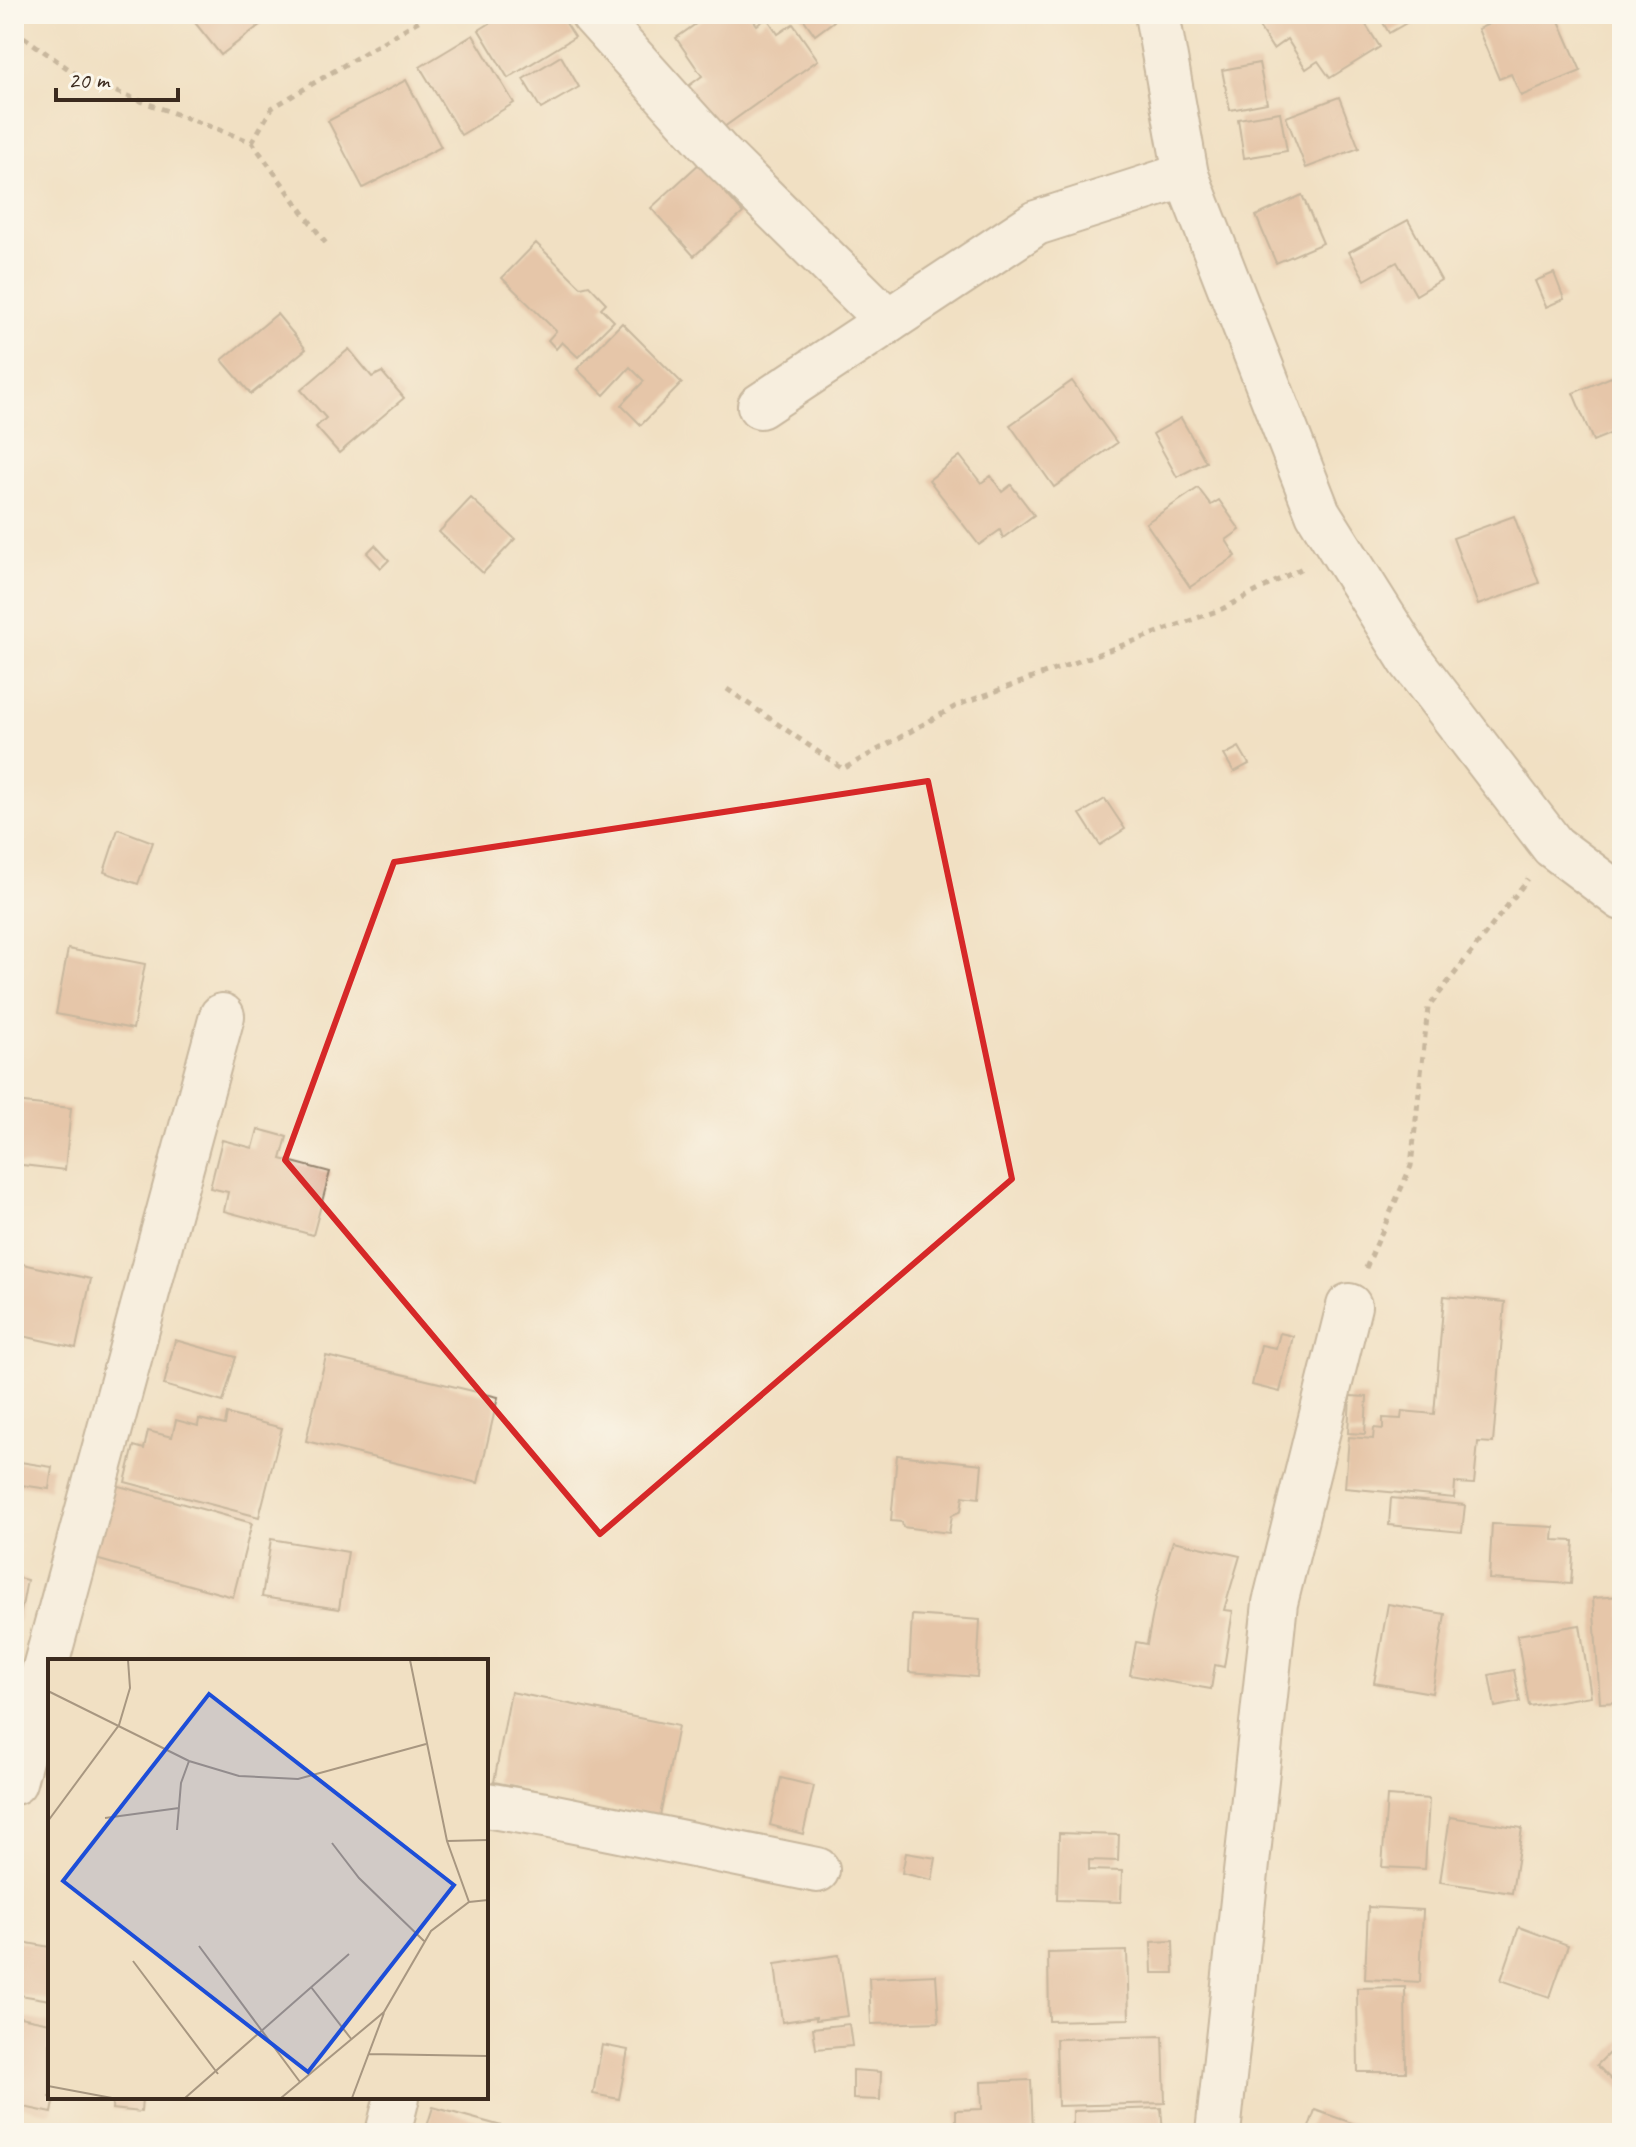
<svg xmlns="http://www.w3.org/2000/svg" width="1636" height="2147" font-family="Caveat,sans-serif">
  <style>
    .building { fill: #d9a689 }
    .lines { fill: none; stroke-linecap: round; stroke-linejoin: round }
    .minor-casing { stroke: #968570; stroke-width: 48 }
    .path { stroke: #968570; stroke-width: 5; stroke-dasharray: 6 6; stroke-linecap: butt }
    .minor { stroke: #fff; stroke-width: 44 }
    .marked { fill: none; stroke: #d62828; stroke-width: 6; stroke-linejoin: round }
    .inset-road { fill: none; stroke: #a89781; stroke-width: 2 }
    .view { fill: #1d4ed8; fill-opacity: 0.15; stroke: #1d4ed8; stroke-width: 4 }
    .inset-edge { fill: none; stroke: #3b2a1e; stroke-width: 4 }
  </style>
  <rect width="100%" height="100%" fill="#fbf7ec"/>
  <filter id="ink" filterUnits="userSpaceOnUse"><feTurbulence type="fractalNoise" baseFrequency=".0125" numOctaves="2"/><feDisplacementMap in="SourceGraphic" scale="16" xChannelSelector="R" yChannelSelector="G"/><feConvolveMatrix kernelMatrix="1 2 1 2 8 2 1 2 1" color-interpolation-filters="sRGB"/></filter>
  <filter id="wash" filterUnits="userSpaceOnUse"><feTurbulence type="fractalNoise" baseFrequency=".006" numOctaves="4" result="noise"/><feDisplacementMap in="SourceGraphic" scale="32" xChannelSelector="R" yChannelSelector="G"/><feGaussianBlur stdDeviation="1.8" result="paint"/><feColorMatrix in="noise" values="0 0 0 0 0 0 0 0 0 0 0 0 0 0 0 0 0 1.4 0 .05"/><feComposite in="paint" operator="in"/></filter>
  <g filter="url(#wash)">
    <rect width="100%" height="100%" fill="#f1e0c3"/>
    <g id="blocks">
      <!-- building -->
      <g class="building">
        <path d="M 188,14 L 274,14 L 221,55 Z"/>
        <path d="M 505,14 L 560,14 L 575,37 L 508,78 L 479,30 Z"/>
        <path d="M 710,14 L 749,14 L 757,25 L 767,18 L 778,34 L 793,24 L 818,60 L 710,137 L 679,93 L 702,76 L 676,38 Z"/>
        <path d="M 800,14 L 829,14 L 834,21 L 815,35 Z"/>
        <path d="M 1251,14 L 1359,14 L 1380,47 L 1330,78 L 1318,61 L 1306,69 L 1287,39 L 1273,49 Z"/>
        <path d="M 1378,14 L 1422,14 L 1389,33 Z"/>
        <path d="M 1495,14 L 1556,14 L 1581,71 L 1521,96 L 1511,74 L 1499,79 L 1478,29 L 1498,20 Z"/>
        <path d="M 473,35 L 514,103 L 461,135 L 420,67 Z"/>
        <path d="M 561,56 L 579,87 L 541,109 L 523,79 Z"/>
        <path d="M 1259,63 L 1267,103 L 1230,110 L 1222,70 Z"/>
        <path d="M 406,80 L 441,147 L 363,188 L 328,121 Z"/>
        <path d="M 1339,97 L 1359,148 L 1306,168 L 1286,117 Z"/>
        <path d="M 1280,112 L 1287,151 L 1244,158 L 1238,119 Z"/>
        <path d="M 700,163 L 743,213 L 694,256 L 651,208 Z"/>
        <path d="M 1302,195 L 1323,243 L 1276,263 L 1256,216 Z"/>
        <path d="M 1408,220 L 1441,280 L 1416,295 L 1397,262 L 1365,280 L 1349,252 Z"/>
        <path d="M 536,243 L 581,287 L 589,285 L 606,303 L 601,308 L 614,321 L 578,357 L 562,342 L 556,349 L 548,340 L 556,331 L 502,278 Z"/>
        <path d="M 1554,273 L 1564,299 L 1546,307 L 1535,281 Z"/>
        <path d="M 277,314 L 306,349 L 251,394 L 222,360 Z"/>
        <path d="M 622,323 L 682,383 L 641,425 L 621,405 L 644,381 L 630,367 L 604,395 L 577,369 Z"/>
        <path d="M 349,349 L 372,377 L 382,372 L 404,398 L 339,453 L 316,427 L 326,418 L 301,390 Z"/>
        <path d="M 1616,375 L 1622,390 L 1622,429 L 1593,441 L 1573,393 Z"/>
        <path d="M 1072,381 L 1117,443 L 1054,487 L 1010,425 Z"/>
        <path d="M 1181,418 L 1206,462 L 1177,477 L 1153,434 Z"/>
        <path d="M 960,456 L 981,483 L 991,476 L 1002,492 L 1011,485 L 1034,515 L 1003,538 L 1000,530 L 979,545 L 929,480 Z"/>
        <path d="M 1198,488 L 1211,505 L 1219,500 L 1240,530 L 1226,540 L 1236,556 L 1190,587 L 1146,523 Z"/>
        <path d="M 471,498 L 515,539 L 483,573 L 439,532 Z"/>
        <path d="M 1514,516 L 1539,583 L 1478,605 L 1453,538 Z"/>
        <path d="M 375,545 L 389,560 L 381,568 L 367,553 Z"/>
        <path d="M 1239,747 L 1249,764 L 1234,772 L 1224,755 Z"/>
        <path d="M 1105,799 L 1125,829 L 1100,845 L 1080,814 Z"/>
        <path d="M 118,829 L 153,842 L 138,884 L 104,872 Z"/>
        <path d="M 68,949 L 145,964 L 133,1029 L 56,1014 Z"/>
        <path d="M 14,1102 L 71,1108 L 65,1170 L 14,1164 Z"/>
        <path d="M 258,1129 L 287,1137 L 281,1159 L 330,1172 L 313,1235 L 224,1211 L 228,1192 L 210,1188 L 222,1140 L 253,1148 Z"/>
        <path d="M 14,1262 L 91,1279 L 76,1348 L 23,1336 L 19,1354 L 14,1353 Z"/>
        <path d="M 1444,1296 L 1505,1302 L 1493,1443 L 1478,1442 L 1474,1484 L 1455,1483 L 1454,1498 L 1345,1488 L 1349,1437 L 1373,1439 L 1374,1428 L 1383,1429 L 1383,1418 L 1401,1419 L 1402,1411 L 1434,1414 Z"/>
        <path d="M 1280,1333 L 1293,1336 L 1280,1392 L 1252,1385 L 1261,1345 L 1276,1348 Z"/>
        <path d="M 175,1340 L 236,1357 L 223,1402 L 164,1385 Z"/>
        <path d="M 326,1356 L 498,1397 L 478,1483 L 306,1441 Z"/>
        <path d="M 1350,1396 L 1367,1397 L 1365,1434 L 1348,1433 Z"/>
        <path d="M 227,1414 L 282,1428 L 259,1517 L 125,1482 L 134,1446 L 144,1449 L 148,1431 L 172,1437 L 176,1420 L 198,1426 L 199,1419 L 225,1425 Z"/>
        <path d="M 1621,1450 L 1622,1451 L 1622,1492 L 1611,1489 Z"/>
        <path d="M 897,1455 L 982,1464 L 979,1498 L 963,1496 L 961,1511 L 952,1515 L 949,1533 L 903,1527 L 902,1522 L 891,1521 Z"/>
        <path d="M 14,1461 L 52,1467 L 49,1489 L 14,1484 Z"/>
        <path d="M 112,1484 L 252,1523 L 233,1597 L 92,1558 Z"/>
        <path d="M 1391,1498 L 1465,1505 L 1462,1532 L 1389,1525 Z"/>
        <path d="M 1492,1524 L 1554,1527 L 1553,1540 L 1574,1541 L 1571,1584 L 1489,1579 Z"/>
        <path d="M 271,1539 L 348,1552 L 339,1609 L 262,1597 Z"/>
        <path d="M 1173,1541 L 1240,1556 L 1224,1610 L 1233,1611 L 1224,1667 L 1215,1665 L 1211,1689 L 1130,1675 L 1136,1642 L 1147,1644 L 1156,1598 Z"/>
        <path d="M 14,1577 L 27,1580 L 19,1622 L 14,1621 Z"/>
        <path d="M 1622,1596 L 1622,1702 L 1600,1703 L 1593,1598 Z"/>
        <path d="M 1388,1604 L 1445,1614 L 1432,1693 L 1374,1683 Z"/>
        <path d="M 912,1615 L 980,1620 L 977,1677 L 909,1672 Z"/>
        <path d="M 1580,1625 L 1591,1696 L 1529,1706 L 1517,1635 Z"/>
        <path d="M 1514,1670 L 1520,1702 L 1495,1707 L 1489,1675 Z"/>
        <path d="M 511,1692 L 678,1726 L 660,1816 L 494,1782 Z"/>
        <path d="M 781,1778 L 814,1786 L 803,1834 L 770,1825 Z"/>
        <path d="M 1387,1796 L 1429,1799 L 1425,1869 L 1382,1867 Z"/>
        <path d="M 1450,1817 L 1522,1828 L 1512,1893 L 1440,1882 Z"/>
        <path d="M 1059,1833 L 1119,1835 L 1118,1861 L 1089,1860 L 1089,1870 L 1122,1871 L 1121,1902 L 1057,1900 Z"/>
        <path d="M 906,1853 L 936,1858 L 932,1880 L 902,1873 Z"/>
        <path d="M 1368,1907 L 1423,1910 L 1420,1982 L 1365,1979 Z"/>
        <path d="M 1519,1927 L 1568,1945 L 1550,1997 L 1501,1980 Z"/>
        <path d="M 16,1941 L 50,1947 L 50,2000 L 14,1994 L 14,1951 Z"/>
        <path d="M 1173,1941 L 1174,1973 L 1152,1973 L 1151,1942 Z"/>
        <path d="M 1127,1951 L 1129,2019 L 1049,2021 L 1048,1953 Z"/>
        <path d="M 839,1955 L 848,2016 L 816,2020 L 816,2017 L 782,2022 L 775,1964 Z"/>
        <path d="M 936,1975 L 939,2022 L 871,2024 L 869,1978 Z"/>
        <path d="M 1405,1987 L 1406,2072 L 1358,2072 L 1357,1988 Z"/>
        <path d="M 15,2016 L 50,2023 L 50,2097 L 55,2097 L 52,2113 L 14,2105 Z"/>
        <path d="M 849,2024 L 852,2046 L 816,2049 L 813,2028 Z"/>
        <path d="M 1163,2036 L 1165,2103 L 1058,2106 L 1056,2039 Z"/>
        <path d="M 1622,2040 L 1622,2091 L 1597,2065 Z"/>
        <path d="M 602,2045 L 628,2050 L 619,2099 L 593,2094 Z"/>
        <path d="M 853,2070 L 881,2072 L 880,2100 L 853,2099 Z"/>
        <path d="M 1031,2080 L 1033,2133 L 956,2133 L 956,2110 L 982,2109 L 981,2082 Z"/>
        <path d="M 113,2097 L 142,2097 L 141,2112 L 112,2109 Z"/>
        <path d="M 433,2107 L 523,2132 L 522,2133 L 425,2133 Z"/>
        <path d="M 1161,2108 L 1163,2133 L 1061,2133 L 1073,2124 L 1073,2111 Z"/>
        <path d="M 1315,2110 L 1372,2130 L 1371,2133 L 1307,2133 Z"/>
      </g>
    </g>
  </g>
  <g filter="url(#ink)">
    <use href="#blocks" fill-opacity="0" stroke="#968570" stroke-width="2"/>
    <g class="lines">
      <defs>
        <g id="minor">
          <path d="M 593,14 L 720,155 L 888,321"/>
          <path d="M 1157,14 L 1186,175 L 1318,513 L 1411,661 L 1553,846 L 1622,898"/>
          <path d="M 760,406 L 1036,223 L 1186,175"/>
          <path d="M 14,1782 L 222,1016"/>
          <path d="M 486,1805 L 545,1815 L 817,1870"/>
          <path d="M 388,2133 L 397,2097"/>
          <path d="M 1218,2133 L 1275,1603 L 1349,1306"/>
        </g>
      </defs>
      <!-- minor casing -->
      <use href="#minor" class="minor-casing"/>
      <!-- path -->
      <g class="path">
        <path d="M 14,30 L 84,80 L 252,142 L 327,245"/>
        <path d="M 252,142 L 272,108 L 430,14"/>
        <path d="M 727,689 L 843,769 L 958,705 L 1222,609 L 1304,567"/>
        <path d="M 1366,1268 L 1411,1166 L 1428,1008 L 1528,879"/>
      </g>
      <!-- minor -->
      <use href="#minor" class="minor"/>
    </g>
  </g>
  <!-- marked area -->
  <path d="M0 0H1636V2147H0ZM 928,781 L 1012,1179 L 600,1534 L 285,1160 L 394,862 Z" fill="#f1e0c3" fill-opacity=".55" fill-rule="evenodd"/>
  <path class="marked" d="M 928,781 L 1012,1179 L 600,1534 L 285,1160 L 394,862 Z"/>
  <!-- overview -->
  <g transform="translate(48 1659)">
    <rect width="440" height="440" fill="#f1e0c3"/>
    <path class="inset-road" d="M 362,1 L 399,182 L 421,243M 0,32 L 141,102 L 191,117 L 250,120 L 378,85M 57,159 L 131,149M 0,162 L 71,66 L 82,29 L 80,1M 129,171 L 133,124 L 141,102M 399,182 L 440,181M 284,184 L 311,219 L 376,282M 151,287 L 252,423M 85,302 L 170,415M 263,328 L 304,381M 321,395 L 440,397M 0,427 L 64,439M 137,439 L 301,295M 233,439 L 336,353 L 383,272 L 421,243 L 440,241M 304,439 L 336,354"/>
    <path class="view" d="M 161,35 L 406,226 L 260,413 L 15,222 Z"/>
    <rect width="440" height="440" class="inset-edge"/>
  </g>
  <!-- margin -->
  <rect width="1636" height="2147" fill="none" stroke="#fbf7ec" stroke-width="48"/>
  <!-- scale -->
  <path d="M56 88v12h122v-12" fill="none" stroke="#3b2a1e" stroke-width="4"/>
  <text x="68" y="88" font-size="24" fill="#3b2a1e" stroke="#fbf7ec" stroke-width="6" paint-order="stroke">20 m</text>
</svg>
